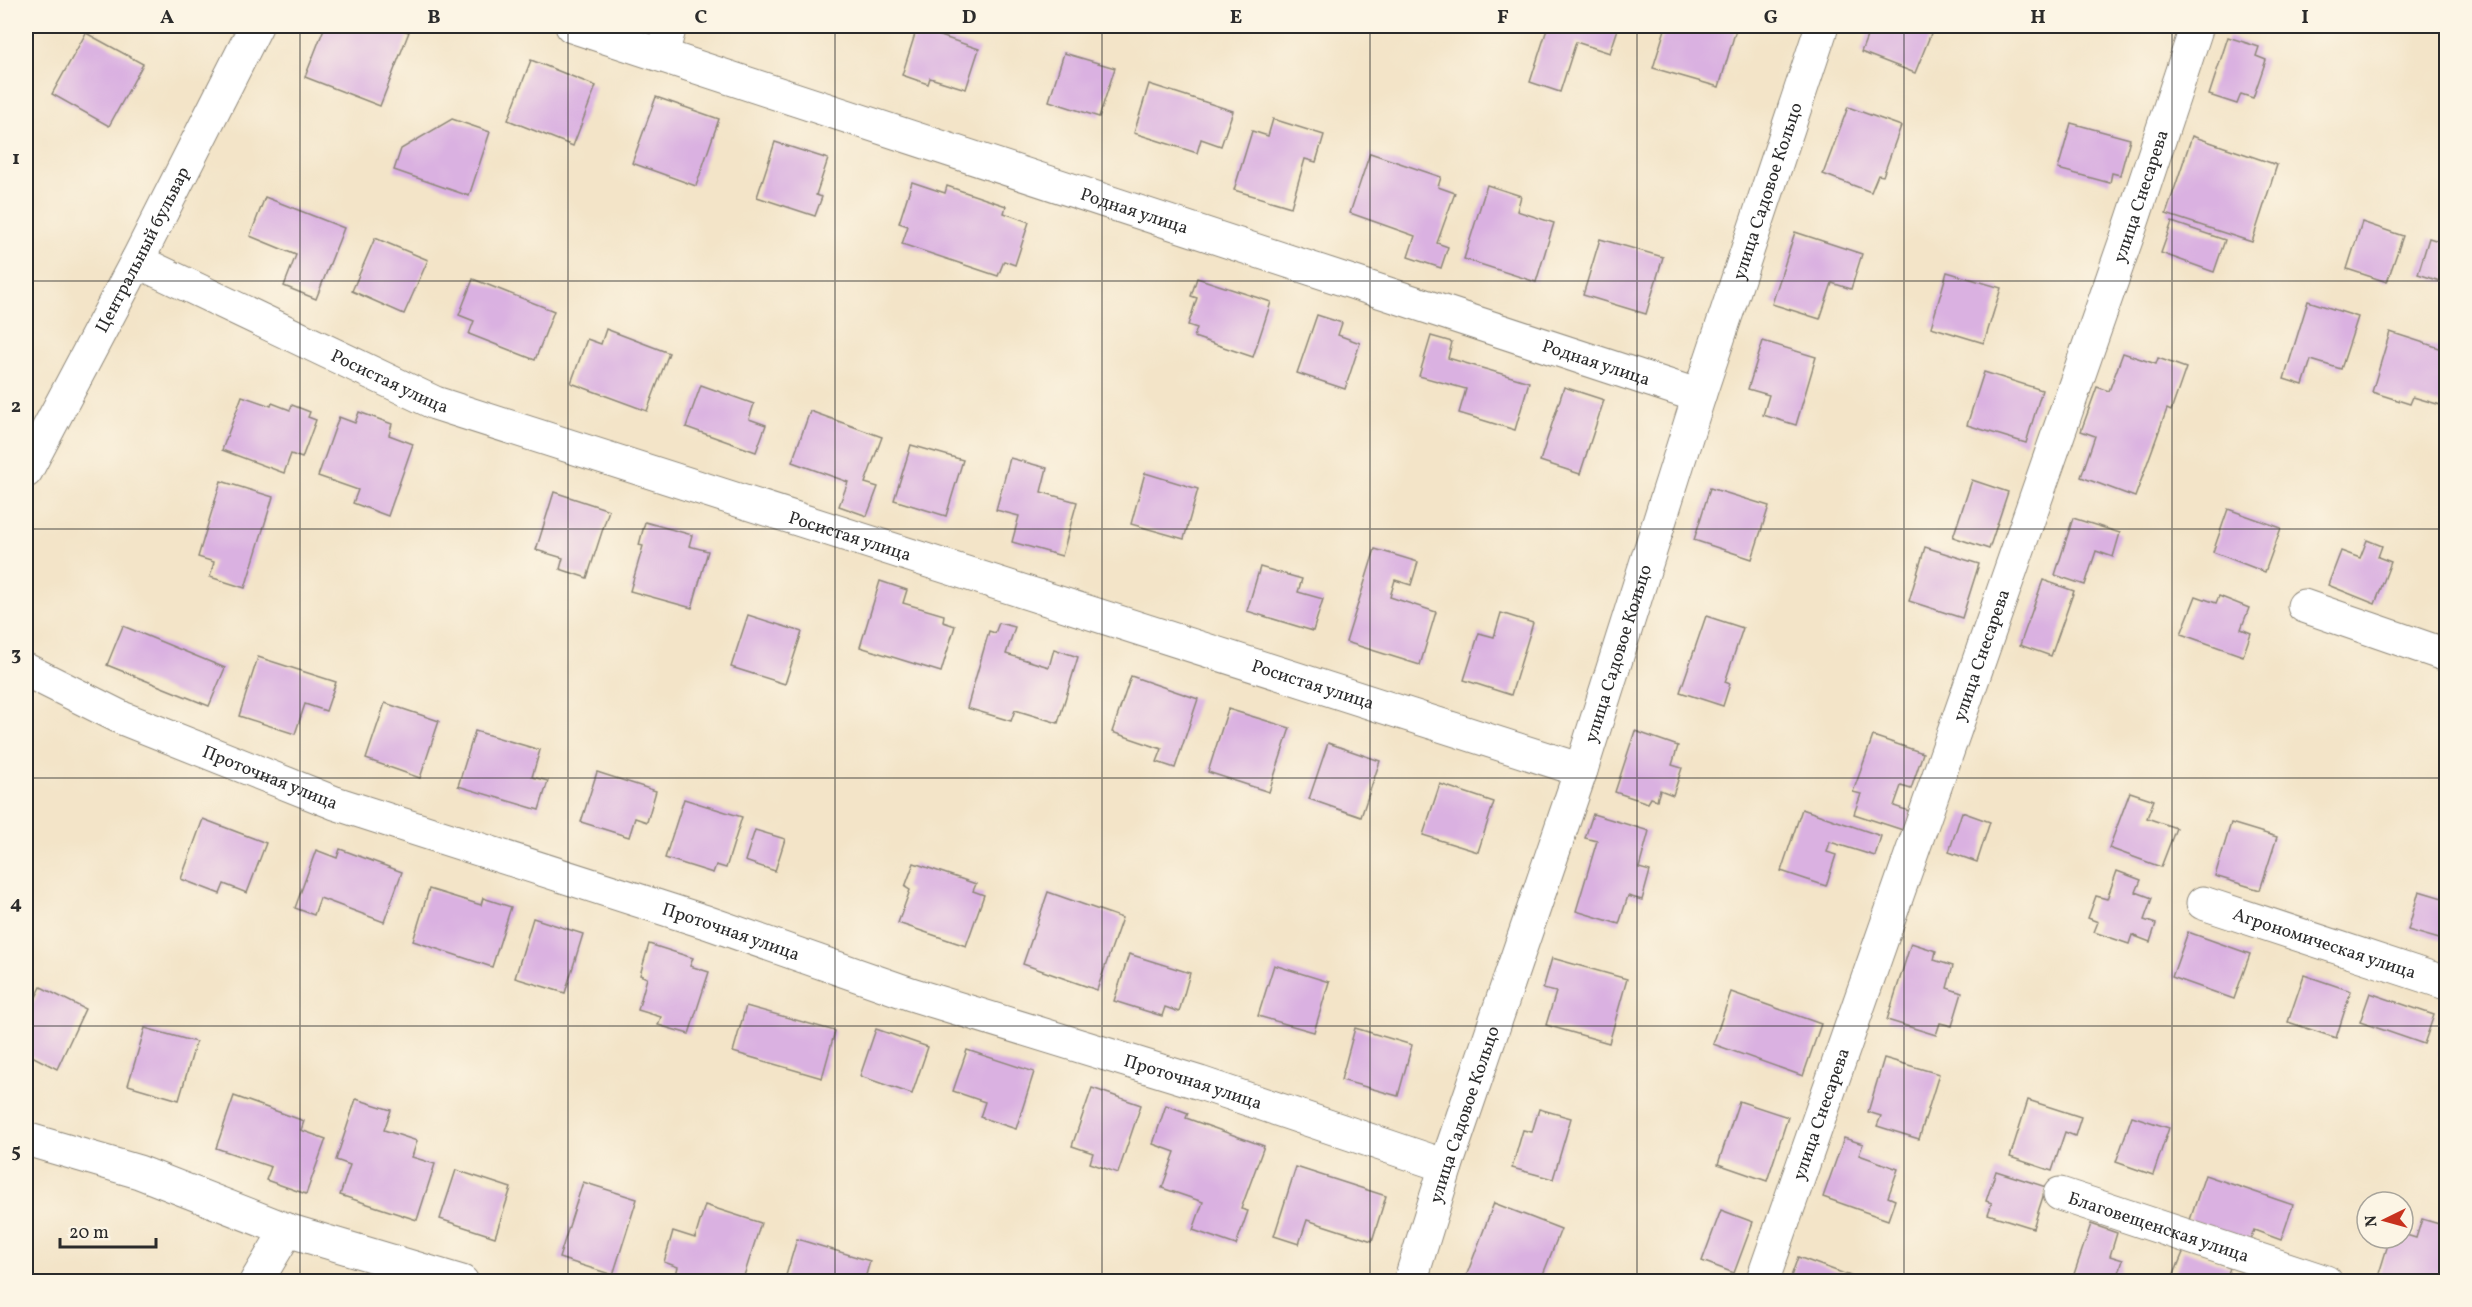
<svg xmlns="http://www.w3.org/2000/svg" width="2472" height="1307" font-family="Vollkorn,serif">
  <style>
    .building { fill: #dab1e1 }
    .lines { fill: none; stroke-linecap: round; stroke-linejoin: round }
    .minor-casing { stroke: #8f887a; stroke-width: 35 }
    .minor { stroke: #fff; stroke-width: 33 }
    .grid { fill: none; stroke: #2b2b2b; stroke-width: 1.5; stroke-opacity: 0.55 }
    .labels { text-anchor: middle; stroke-width: 4.5; stroke-linejoin: round; paint-order: stroke }
    .street-label { font-size: 18px; fill: #2b2b2b; stroke: #fcf5e5 }
    .neatline { fill: none; stroke: #2b2b2b; stroke-width: 2 }
    .grid-label { font-size: 20px; text-anchor: middle; font-weight: bold; fill: #2b2b2b }
  </style>
  <rect width="100%" height="100%" fill="#fcf5e5"/>
  <filter id="ink" filterUnits="userSpaceOnUse"><feTurbulence type="fractalNoise" baseFrequency=".0167" numOctaves="2"/><feDisplacementMap in="SourceGraphic" scale="12" xChannelSelector="R" yChannelSelector="G"/><feConvolveMatrix kernelMatrix="1 2 1 2 8 2 1 2 1" color-interpolation-filters="sRGB"/></filter>
  <filter id="wash" filterUnits="userSpaceOnUse"><feTurbulence type="fractalNoise" baseFrequency=".008" numOctaves="4" result="noise"/><feDisplacementMap in="SourceGraphic" scale="24" xChannelSelector="R" yChannelSelector="G"/><feGaussianBlur stdDeviation="1.35" result="paint"/><feColorMatrix in="noise" values="0 0 0 0 0 0 0 0 0 0 0 0 0 0 0 0 0 1.4 0 .05"/><feComposite in="paint" operator="in"/></filter>
  <g filter="url(#wash)">
    <rect width="100%" height="100%" fill="#f3e4c8"/>
    <g id="blocks">
      <!-- building -->
      <g class="building">
        <path d="M 325,26 L 391,26 L 409,32 L 380,106 L 305,77 Z"/>
        <path d="M 1548,26 L 1619,26 L 1610,53 L 1576,42 L 1560,92 L 1530,82 Z"/>
        <path d="M 1666,26 L 1737,26 L 1719,87 L 1653,68 Z"/>
        <path d="M 1871,26 L 1934,26 L 1915,73 L 1861,52 Z"/>
        <path d="M 917,28 L 979,49 L 966,89 L 930,78 L 928,84 L 902,75 Z"/>
        <path d="M 86,33 L 143,64 L 109,126 L 52,94 Z"/>
        <path d="M 2228,37 L 2259,47 L 2256,56 L 2266,60 L 2253,98 L 2241,94 L 2237,104 L 2209,95 Z"/>
        <path d="M 1064,53 L 1115,68 L 1099,117 L 1049,101 Z"/>
        <path d="M 531,60 L 596,86 L 573,146 L 508,120 Z"/>
        <path d="M 1149,84 L 1233,111 L 1221,146 L 1201,139 L 1197,153 L 1134,133 Z"/>
        <path d="M 656,97 L 719,119 L 696,186 L 632,163 Z"/>
        <path d="M 1848,107 L 1901,126 L 1883,176 L 1878,175 L 1871,192 L 1823,174 Z"/>
        <path d="M 452,119 L 490,132 L 469,196 L 394,170 L 401,149 Z"/>
        <path d="M 1273,119 L 1324,135 L 1316,162 L 1305,159 L 1291,207 L 1234,190 L 1252,131 L 1268,136 Z"/>
        <path d="M 2071,123 L 2130,139 L 2120,175 L 2112,173 L 2110,183 L 2058,169 Z"/>
        <path d="M 2192,136 L 2277,165 L 2252,242 L 2166,214 Z"/>
        <path d="M 775,142 L 828,159 L 816,195 L 822,197 L 815,216 L 757,197 Z"/>
        <path d="M 1370,153 L 1441,177 L 1438,187 L 1455,193 L 1437,243 L 1448,247 L 1441,268 L 1408,257 L 1415,236 L 1350,213 Z"/>
        <path d="M 912,182 L 945,193 L 947,186 L 1006,206 L 1004,213 L 1029,222 L 1015,265 L 1004,261 L 998,276 L 902,244 L 908,226 L 899,223 Z"/>
        <path d="M 1487,185 L 1521,196 L 1517,211 L 1554,223 L 1536,282 L 1464,259 Z"/>
        <path d="M 265,197 L 344,228 L 316,299 L 284,286 L 296,255 L 250,236 Z"/>
        <path d="M 2172,222 L 2225,240 L 2214,272 L 2161,253 Z"/>
        <path d="M 2362,222 L 2403,236 L 2387,282 L 2347,269 Z"/>
        <path d="M 2446,229 L 2446,283 L 2418,274 L 2429,238 L 2442,242 Z"/>
        <path d="M 1795,232 L 1862,254 L 1851,289 L 1832,283 L 1820,319 L 1772,304 Z"/>
        <path d="M 375,238 L 428,260 L 404,314 L 352,291 Z"/>
        <path d="M 1600,239 L 1663,257 L 1646,314 L 1583,295 Z"/>
        <path d="M 1947,272 L 2001,288 L 1984,343 L 1931,327 Z"/>
        <path d="M 1197,278 L 1271,302 L 1253,357 L 1194,337 L 1197,328 L 1188,325 L 1197,298 L 1191,296 Z"/>
        <path d="M 473,279 L 554,311 L 535,360 L 469,334 L 474,321 L 459,315 Z"/>
        <path d="M 2308,301 L 2358,317 L 2341,369 L 2311,360 L 2303,385 L 2284,379 Z"/>
        <path d="M 1317,315 L 1342,323 L 1338,335 L 1360,343 L 1345,389 L 1297,373 Z"/>
        <path d="M 606,329 L 669,353 L 647,411 L 571,383 L 587,339 L 601,344 Z"/>
        <path d="M 2390,332 L 2446,350 L 2446,398 L 2444,406 L 2413,397 L 2410,404 L 2372,392 Z"/>
        <path d="M 1431,336 L 1452,342 L 1448,358 L 1529,382 L 1515,430 L 1459,413 L 1466,389 L 1419,376 Z"/>
        <path d="M 1763,341 L 1816,357 L 1796,425 L 1763,415 L 1769,395 L 1748,389 Z"/>
        <path d="M 2123,353 L 2156,364 L 2158,358 L 2186,368 L 2171,411 L 2167,409 L 2135,497 L 2081,477 L 2095,436 L 2081,431 L 2097,387 L 2109,391 Z"/>
        <path d="M 1984,372 L 2042,390 L 2026,443 L 1967,425 Z"/>
        <path d="M 701,385 L 754,404 L 749,419 L 766,425 L 756,452 L 686,427 Z"/>
        <path d="M 1564,387 L 1604,400 L 1580,474 L 1540,461 Z"/>
        <path d="M 242,396 L 271,406 L 272,403 L 290,410 L 292,405 L 310,412 L 308,417 L 316,420 L 302,458 L 291,454 L 284,473 L 222,450 Z"/>
        <path d="M 810,411 L 882,437 L 865,483 L 878,487 L 867,516 L 839,506 L 848,482 L 792,462 Z"/>
        <path d="M 359,412 L 392,424 L 389,435 L 413,444 L 388,516 L 353,503 L 358,490 L 318,476 L 339,417 L 355,423 Z"/>
        <path d="M 911,445 L 963,460 L 946,516 L 894,500 Z"/>
        <path d="M 1010,458 L 1047,468 L 1041,492 L 1077,502 L 1062,556 L 1012,542 L 1019,516 L 996,510 Z"/>
        <path d="M 1145,473 L 1198,489 L 1184,539 L 1131,524 Z"/>
        <path d="M 1972,480 L 2008,492 L 1989,549 L 1953,537 Z"/>
        <path d="M 221,481 L 273,497 L 245,588 L 210,577 L 214,562 L 198,557 Z"/>
        <path d="M 1710,488 L 1769,506 L 1752,559 L 1694,540 Z"/>
        <path d="M 554,492 L 609,510 L 587,578 L 560,569 L 563,558 L 536,550 Z"/>
        <path d="M 2228,509 L 2281,528 L 2265,572 L 2213,552 Z"/>
        <path d="M 2073,518 L 2120,533 L 2113,557 L 2096,551 L 2085,585 L 2055,575 Z"/>
        <path d="M 645,522 L 692,535 L 689,546 L 708,551 L 692,608 L 630,591 L 643,546 L 639,545 Z"/>
        <path d="M 2367,540 L 2382,546 L 2378,557 L 2391,562 L 2375,604 L 2328,585 L 2341,551 L 2360,558 Z"/>
        <path d="M 1925,547 L 1979,564 L 1962,618 L 1909,601 Z"/>
        <path d="M 1375,549 L 1418,562 L 1411,585 L 1395,580 L 1390,597 L 1436,612 L 1420,665 L 1346,642 Z"/>
        <path d="M 1260,567 L 1302,579 L 1298,592 L 1323,599 L 1313,631 L 1247,611 Z"/>
        <path d="M 2043,580 L 2074,591 L 2051,656 L 2020,645 Z"/>
        <path d="M 880,581 L 907,590 L 903,603 L 944,615 L 943,622 L 955,626 L 941,672 L 860,647 Z"/>
        <path d="M 2196,596 L 2216,603 L 2219,596 L 2249,608 L 2241,629 L 2251,633 L 2243,656 L 2181,634 Z"/>
        <path d="M 1501,613 L 1533,623 L 1511,695 L 1464,680 L 1479,633 L 1494,637 Z"/>
        <path d="M 748,615 L 802,632 L 785,684 L 731,667 Z"/>
        <path d="M 1706,616 L 1743,628 L 1725,682 L 1730,684 L 1723,706 L 1680,692 Z"/>
        <path d="M 999,623 L 1015,627 L 1006,654 L 1049,667 L 1054,649 L 1078,657 L 1058,723 L 1015,710 L 1011,721 L 967,708 L 989,631 L 995,633 Z"/>
        <path d="M 123,626 L 225,668 L 209,706 L 107,665 Z"/>
        <path d="M 258,657 L 336,682 L 326,711 L 305,704 L 295,734 L 239,716 Z"/>
        <path d="M 1131,676 L 1198,699 L 1175,768 L 1157,762 L 1162,749 L 1112,732 Z"/>
        <path d="M 385,703 L 439,721 L 420,778 L 366,759 Z"/>
        <path d="M 1228,709 L 1290,728 L 1269,792 L 1208,772 Z"/>
        <path d="M 475,731 L 540,750 L 532,777 L 548,781 L 539,810 L 458,786 Z"/>
        <path d="M 1635,731 L 1678,746 L 1672,765 L 1682,768 L 1673,795 L 1660,790 L 1657,800 L 1651,798 L 1648,803 L 1615,792 Z"/>
        <path d="M 1873,736 L 1923,753 L 1911,789 L 1901,786 L 1894,806 L 1912,812 L 1906,831 L 1854,814 L 1861,794 L 1853,792 Z"/>
        <path d="M 1328,743 L 1380,761 L 1361,817 L 1309,799 Z"/>
        <path d="M 597,772 L 656,791 L 647,822 L 635,818 L 629,837 L 581,822 Z"/>
        <path d="M 1440,784 L 1494,802 L 1478,852 L 1423,835 Z"/>
        <path d="M 2130,792 L 2154,800 L 2147,818 L 2176,828 L 2161,867 L 2109,848 Z"/>
        <path d="M 684,799 L 742,817 L 726,868 L 716,865 L 713,873 L 665,858 Z"/>
        <path d="M 1802,809 L 1881,836 L 1875,856 L 1830,842 L 1827,852 L 1836,855 L 1826,886 L 1781,871 Z"/>
        <path d="M 1962,812 L 1990,822 L 1977,862 L 1949,852 Z"/>
        <path d="M 1593,814 L 1649,831 L 1639,868 L 1650,871 L 1642,900 L 1628,896 L 1619,924 L 1576,911 L 1597,841 L 1585,838 Z"/>
        <path d="M 203,819 L 266,843 L 247,893 L 224,884 L 220,894 L 181,879 Z"/>
        <path d="M 2231,823 L 2277,837 L 2260,890 L 2215,876 Z"/>
        <path d="M 755,830 L 785,839 L 775,871 L 745,861 Z"/>
        <path d="M 340,849 L 402,872 L 384,922 L 320,898 L 314,915 L 295,908 L 316,850 L 337,858 Z"/>
        <path d="M 914,863 L 976,884 L 973,891 L 984,895 L 966,946 L 898,923 L 910,890 L 905,887 Z"/>
        <path d="M 2117,871 L 2141,880 L 2136,892 L 2152,898 L 2144,920 L 2156,924 L 2150,942 L 2132,935 L 2129,944 L 2094,932 L 2098,922 L 2088,918 L 2096,896 L 2107,899 Z"/>
        <path d="M 429,889 L 481,905 L 483,898 L 511,907 L 492,967 L 413,941 Z"/>
        <path d="M 2419,891 L 2446,899 L 2446,941 L 2408,930 Z"/>
        <path d="M 1048,892 L 1122,918 L 1097,990 L 1023,964 Z"/>
        <path d="M 533,918 L 583,934 L 565,993 L 515,978 Z"/>
        <path d="M 2188,932 L 2250,954 L 2234,999 L 2172,977 Z"/>
        <path d="M 1911,943 L 1936,951 L 1934,960 L 1953,966 L 1947,988 L 1962,993 L 1952,1026 L 1940,1023 L 1936,1035 L 1887,1020 Z"/>
        <path d="M 649,944 L 693,958 L 690,966 L 709,972 L 689,1034 L 658,1025 L 661,1017 L 638,1010 L 647,978 L 640,975 Z"/>
        <path d="M 1129,954 L 1190,973 L 1179,1012 L 1165,1007 L 1162,1016 L 1114,1001 Z"/>
        <path d="M 1552,958 L 1627,979 L 1609,1043 L 1546,1025 L 1556,992 L 1543,989 Z"/>
        <path d="M 1274,965 L 1329,982 L 1314,1032 L 1258,1016 Z"/>
        <path d="M 2304,975 L 2351,991 L 2336,1038 L 2288,1022 Z"/>
        <path d="M 41,987 L 85,1009 L 57,1069 L 26,1053 L 26,1018 Z"/>
        <path d="M 1731,992 L 1821,1024 L 1803,1076 L 1713,1044 Z"/>
        <path d="M 2370,993 L 2434,1015 L 2424,1044 L 2360,1022 Z"/>
        <path d="M 746,1006 L 835,1031 L 822,1078 L 733,1052 Z"/>
        <path d="M 145,1028 L 196,1042 L 179,1100 L 128,1085 Z"/>
        <path d="M 1355,1028 L 1412,1045 L 1398,1096 L 1341,1080 Z"/>
        <path d="M 876,1029 L 928,1047 L 912,1094 L 860,1076 Z"/>
        <path d="M 2446,1033 L 2446,1057 L 2438,1054 Z"/>
        <path d="M 967,1050 L 1034,1072 L 1016,1129 L 980,1117 L 985,1102 L 953,1091 Z"/>
        <path d="M 1884,1058 L 1939,1074 L 1919,1139 L 1877,1126 L 1881,1116 L 1868,1112 Z"/>
        <path d="M 1092,1088 L 1141,1105 L 1118,1173 L 1090,1163 L 1093,1153 L 1072,1146 Z"/>
        <path d="M 234,1096 L 304,1121 L 301,1130 L 326,1139 L 306,1194 L 266,1180 L 271,1167 L 216,1148 Z"/>
        <path d="M 356,1099 L 391,1110 L 384,1130 L 417,1141 L 412,1157 L 435,1164 L 417,1220 L 340,1195 L 350,1165 L 336,1160 Z"/>
        <path d="M 2028,1100 L 2081,1117 L 2075,1136 L 2065,1132 L 2052,1171 L 2010,1157 Z"/>
        <path d="M 1739,1101 L 1788,1117 L 1767,1181 L 1718,1164 Z"/>
        <path d="M 1166,1105 L 1188,1113 L 1186,1118 L 1264,1146 L 1241,1209 L 1248,1211 L 1236,1245 L 1193,1230 L 1203,1202 L 1162,1188 L 1175,1152 L 1153,1144 Z"/>
        <path d="M 1539,1109 L 1571,1118 L 1553,1179 L 1512,1168 L 1523,1130 L 1532,1132 Z"/>
        <path d="M 2132,1116 L 2169,1128 L 2153,1175 L 2116,1162 Z"/>
        <path d="M 1844,1138 L 1863,1144 L 1859,1155 L 1898,1169 L 1888,1197 L 1895,1200 L 1888,1220 L 1823,1197 Z"/>
        <path d="M 1296,1167 L 1386,1196 L 1372,1241 L 1307,1220 L 1299,1244 L 1274,1236 Z"/>
        <path d="M 456,1170 L 511,1188 L 495,1237 L 440,1219 Z"/>
        <path d="M 1996,1171 L 2046,1187 L 2033,1228 L 1988,1214 L 1992,1203 L 1986,1201 Z"/>
        <path d="M 2205,1175 L 2293,1205 L 2281,1240 L 2254,1230 L 2250,1240 L 2190,1220 Z"/>
        <path d="M 583,1182 L 637,1199 L 613,1275 L 559,1258 Z"/>
        <path d="M 1494,1203 L 1561,1229 L 1540,1282 L 1464,1282 Z"/>
        <path d="M 705,1205 L 761,1223 L 742,1282 L 674,1282 L 678,1267 L 664,1262 L 673,1231 L 695,1238 Z"/>
        <path d="M 1721,1210 L 1753,1222 L 1734,1273 L 1702,1261 Z"/>
        <path d="M 2422,1219 L 2446,1226 L 2446,1282 L 2377,1280 L 2390,1238 L 2403,1238 L 2403,1234 L 2416,1238 Z"/>
        <path d="M 2091,1224 L 2117,1233 L 2110,1256 L 2123,1260 L 2116,1282 L 2083,1282 L 2073,1277 Z"/>
        <path d="M 797,1239 L 870,1261 L 864,1282 L 784,1282 Z"/>
        <path d="M 2184,1250 L 2230,1268 L 2225,1282 L 2171,1282 Z"/>
        <path d="M 1798,1257 L 1856,1278 L 1854,1282 L 1789,1282 Z"/>
      </g>
    </g>
  </g>
  <g filter="url(#ink)">
    <use href="#blocks" fill-opacity="0" stroke="#8f887a" stroke-width="1.5"/>
    <g class="lines">
      <defs>
        <g id="minor">
          <path id="s1" d="M 572,26 L 1699,396"/>
          <path d="M 662,54 L 670,26"/>
          <path id="s2" d="M 137,261 L 435,403 L 1581,770"/>
          <path id="s3" d="M 26,471 L 137,261 L 256,26"/>
          <path d="M 2304,606 L 2446,655"/>
          <path id="s4" d="M 26,670 L 122,718 L 335,803 L 706,922 L 911,994 L 1200,1083 L 1446,1166"/>
          <path id="s5" d="M 2203,903 L 2446,983"/>
          <path d="M 26,1139 L 139,1172 L 287,1230 L 462,1282"/>
          <path id="s6" d="M 2060,1194 L 2326,1282"/>
          <path d="M 256,1282 L 287,1230"/>
          <path id="s7" d="M 1410,1282 L 1446,1166 L 1581,770 L 1699,396 L 1822,26"/>
          <path id="s8" d="M 1762,1282 L 2128,234 L 2197,26"/>
        </g>
      </defs>
      <!-- minor casing -->
      <use href="#minor" class="minor-casing"/>
      <!-- minor -->
      <use href="#minor" class="minor"/>
    </g>
  </g>
  <!-- grid -->
  <path class="grid" d="M 300,26 L 300,1282M 568,26 L 568,1282M 835,26 L 835,1282M 1102,26 L 1102,1282M 1370,26 L 1370,1282M 1637,26 L 1637,1282M 1904,26 L 1904,1282M 2172,26 L 2172,1282M 26,281 L 2446,281M 26,529 L 2446,529M 26,778 L 2446,778M 26,1026 L 2446,1026"/>
  <g class="labels">
    <!-- street labels -->
    <g class="street-label">
      <text dy="6" stroke="none"><textPath href="#s7" startOffset="1148">улица Садовое Кольцо</textPath></text>
      <text dy="6" stroke="none"><textPath href="#s8" startOffset="1150">улица Снесарева</textPath></text>
      <text dy="6" stroke="none"><textPath href="#s1" startOffset="592">Родная улица</textPath></text>
      <text dy="6" stroke="none"><textPath href="#s3" startOffset="250">Центральный бульвар</textPath></text>
      <text dy="6" stroke="none"><textPath href="#s1" startOffset="1078">Родная улица</textPath></text>
      <text dy="6" stroke="none"><textPath href="#s2" startOffset="280">Росистая улица</textPath></text>
      <text dy="6" stroke="none"><textPath href="#s2" startOffset="766">Росистая улица</textPath></text>
      <text dy="6" stroke="none"><textPath href="#s7" startOffset="662">улица Садовое Кольцо</textPath></text>
      <text dy="6" stroke="none"><textPath href="#s8" startOffset="664">улица Снесарева</textPath></text>
      <text dy="6" stroke="none"><textPath href="#s2" startOffset="1252">Росистая улица</textPath></text>
      <text dy="6" stroke="none"><textPath href="#s4" startOffset="267">Проточная улица</textPath></text>
      <text dy="6" stroke="none"><textPath href="#s4" startOffset="753">Проточная улица</textPath></text>
      <text dy="6" stroke="none"><textPath href="#s5" startOffset="128">Агрономическая улица</textPath></text>
      <text dy="6" stroke="none"><textPath href="#s4" startOffset="1239">Проточная улица</textPath></text>
      <text dy="6" stroke="none"><textPath href="#s8" startOffset="178">улица Снесарева</textPath></text>
      <text dy="6" stroke="none"><textPath href="#s7" startOffset="176">улица Садовое Кольцо</textPath></text>
      <text dy="6" stroke="none"><textPath href="#s6" startOffset="104">Благовещенская улица</textPath></text>
    </g>
  </g>
  <!-- margin -->
  <rect width="2472" height="1307" fill="none" stroke="#fcf5e5" stroke-width="66"/>
  <!-- north arrow -->
  <g transform="translate(2385 1220) rotate(265)"><circle r="28" fill="#fcf5e5" stroke="#a8a49b" stroke-width="1.5"/>
  <path d="M0-4.5L10 22L0 15L-10 22Z" fill="#c8321e"/>
  <text y="-9" font-size="16" font-weight="bold" text-anchor="middle" fill="#2b2b2b">N</text>
  </g>
  <!-- scale -->
  <path d="M60 1238v9h96v-9" fill="none" stroke="#2b2b2b" stroke-width="3"/>
  <text x="69" y="1238" font-size="18" fill="#2b2b2b" stroke="#fcf5e5" stroke-width="4.5" paint-order="stroke">20 m</text>
  <rect x="33" y="33" width="2406" height="1241" class="neatline"/>
  <g class="grid-label">
    <text x="167" y="23">A</text>
    <text x="434" y="23">B</text>
    <text x="701" y="23">C</text>
    <text x="969" y="23">D</text>
    <text x="1236" y="23">E</text>
    <text x="1503" y="23">F</text>
    <text x="1771" y="23">G</text>
    <text x="2038" y="23">H</text>
    <text x="2305" y="23">I</text>
    <text x="16" y="164">1</text>
    <text x="16" y="412">2</text>
    <text x="16" y="660">3</text>
    <text x="16" y="909">4</text>
    <text x="16" y="1157">5</text>
  </g>
</svg>
